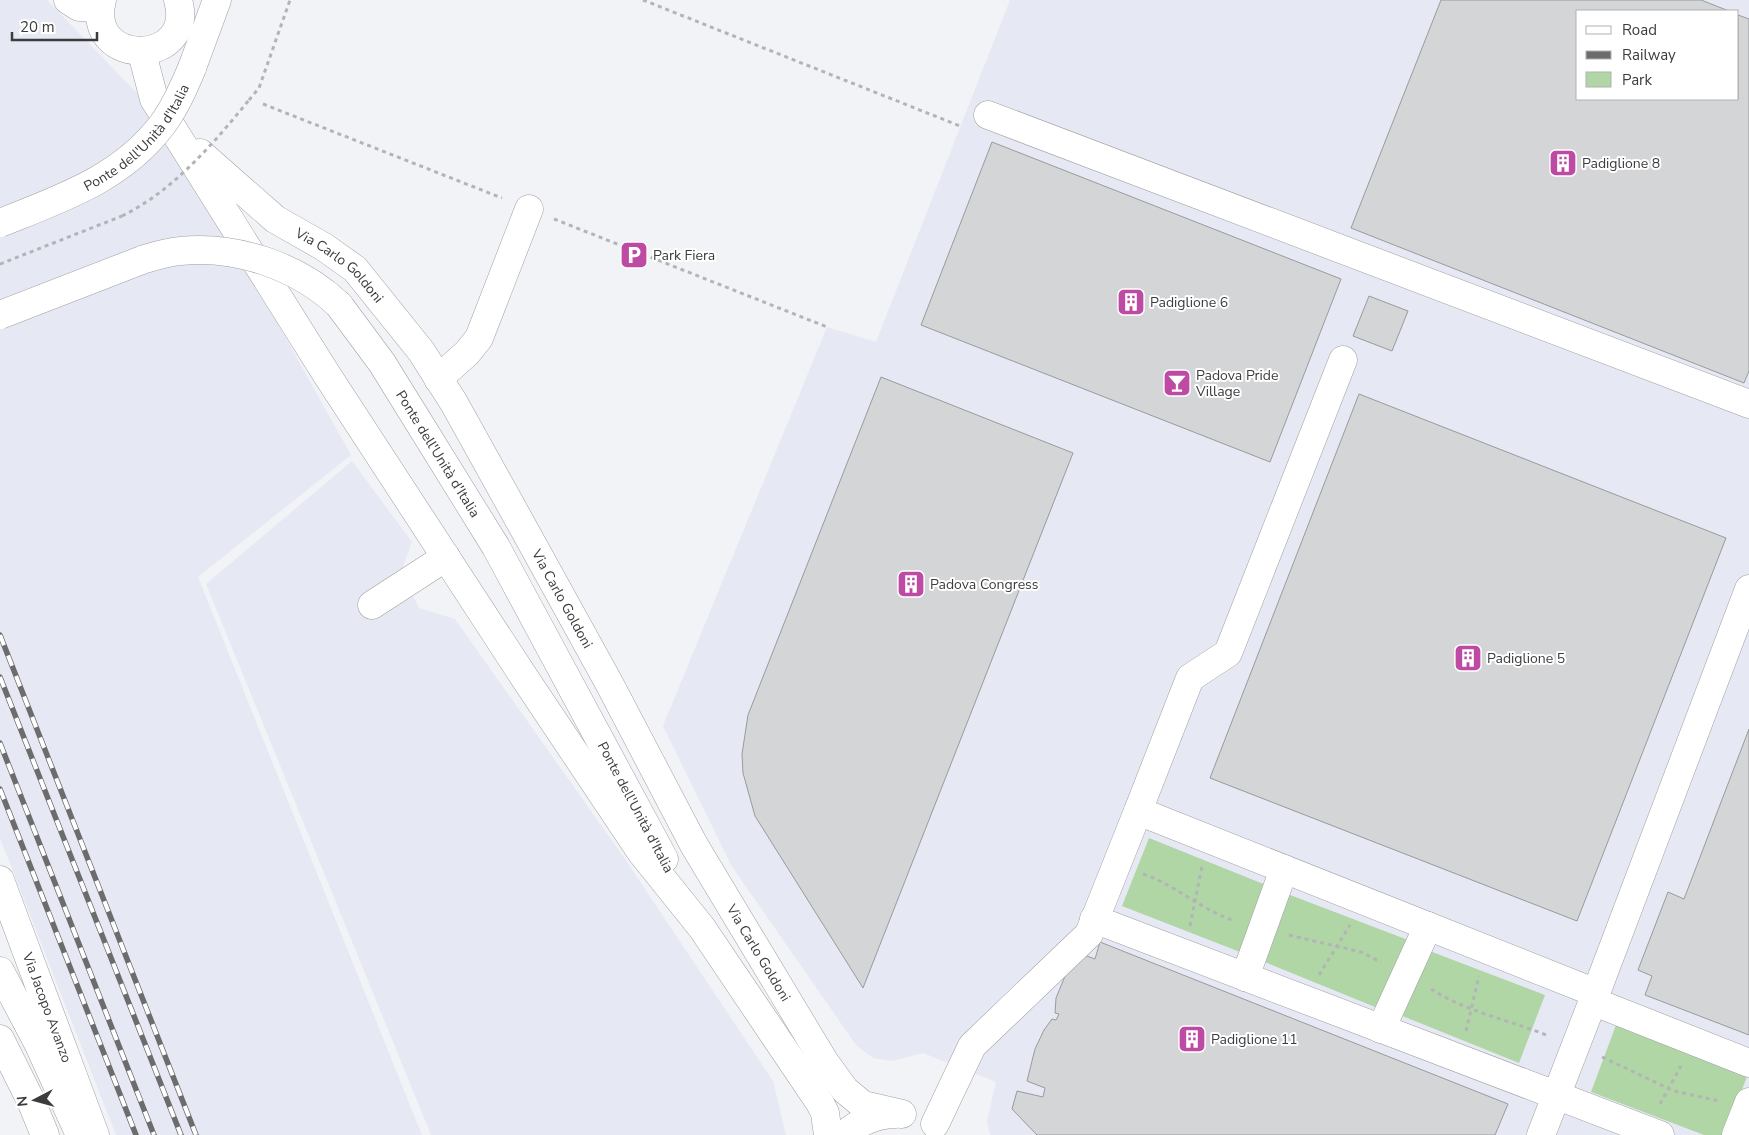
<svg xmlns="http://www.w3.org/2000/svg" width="1749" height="1135" font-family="'Nunito Sans',sans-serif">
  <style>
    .built { fill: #e6e9f3; fill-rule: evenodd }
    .green { fill: #b0d6a6 }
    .building { fill: #d4d5d7; stroke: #999a9d }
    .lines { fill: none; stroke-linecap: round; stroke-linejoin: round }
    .minor-casing { stroke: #9fa0a2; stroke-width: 29 }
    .major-casing { stroke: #9fa0a2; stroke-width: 29 }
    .path { stroke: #b3b4b6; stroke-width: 3; stroke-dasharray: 4 4; stroke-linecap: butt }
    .minor { stroke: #fff; stroke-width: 28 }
    .major { stroke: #fff; stroke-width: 28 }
    .rail-casing { stroke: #6c6c6f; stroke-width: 5.5 }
    .rail { stroke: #fff; stroke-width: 4; stroke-dasharray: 11; stroke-linecap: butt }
    .minor-bridge-casing { stroke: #9fa0a2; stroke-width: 29; stroke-linecap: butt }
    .path-bridge { stroke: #b3b4b6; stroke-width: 3; stroke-dasharray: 4 4; stroke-linecap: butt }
    .minor-bridge { stroke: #fff; stroke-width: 28 }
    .labels { text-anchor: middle; stroke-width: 4; stroke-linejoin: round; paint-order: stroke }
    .street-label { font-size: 14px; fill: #3c3c3e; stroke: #fff }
    .poi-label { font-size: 14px; fill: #3c3c3e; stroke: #fff; text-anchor: start }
  </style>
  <rect width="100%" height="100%" fill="#f2f3f6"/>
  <!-- built -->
  <g class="built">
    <path d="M 0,0 L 47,0 L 166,123 L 351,455 L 198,577 L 422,1135 L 116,1135 L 0,838 Z"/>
    <path d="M 1010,0 L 1749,0 L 1749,1135 L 990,1135 L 987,1121 L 996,1082 L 923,1053 L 893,1061 L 873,1058 L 856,1045 L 731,865 L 663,726 L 827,327 L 876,342 ZM 1578,11 L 1738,11 L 1738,99 L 1578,99 Z"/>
    <path d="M 352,461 L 412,542 L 401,572 L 419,608 L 455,619 L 625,859 L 773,1081 L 786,1135 L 431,1135 L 206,584 Z"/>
  </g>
  <!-- green -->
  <g class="green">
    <path d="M 1149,838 L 1271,887 L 1240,952 L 1122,906 Z"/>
    <path d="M 1285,893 L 1408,940 L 1380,1009 L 1262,961 Z"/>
    <path d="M 1427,950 L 1545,995 L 1519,1063 L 1395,1013 Z"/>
    <path d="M 1616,1025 L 1747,1076 L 1726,1135 L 1704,1135 L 1591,1092 Z"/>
  </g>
  <!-- building -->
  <g class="building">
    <path d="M 1441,0 L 1701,0 L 1729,11 L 1578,11 L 1578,99 L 1738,99 L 1738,15 L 1749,19 L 1749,371 L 1744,383 L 1351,228 Z"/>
    <path d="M 992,142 L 1341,279 L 1270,462 L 921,325 Z"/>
    <path d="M 1369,296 L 1408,311 L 1392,351 L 1353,336 Z"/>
    <path d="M 881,377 L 1073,453 L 863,988 L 755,816 L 743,773 L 742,754 L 748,715 Z"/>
    <path d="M 1359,394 L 1726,538 L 1577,921 L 1210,778 Z"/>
    <path d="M 1749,729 L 1749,1035 L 1645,995 L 1652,976 L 1638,970 L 1668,892 L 1684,899 Z"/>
    <path d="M 1100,942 L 1508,1104 L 1495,1135 L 1037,1135 L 1012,1109 L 1017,1091 L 1043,1097 L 1045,1088 L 1027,1081 L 1035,1049 L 1044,1030 L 1052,1019 L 1056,1020 L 1059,1014 L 1055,1013 L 1056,998 L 1070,964 L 1079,953 L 1095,959 Z"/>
  </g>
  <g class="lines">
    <defs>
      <g id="minor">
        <path d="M 68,0 L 79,7 L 100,8"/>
        <path d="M 102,0 C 85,69 197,66 178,0"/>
        <path d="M 142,53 L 154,99 L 327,375 L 524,677 L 641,852 L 702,928 L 820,1103 L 825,1113 L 828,1135"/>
        <path d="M 192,68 L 217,0"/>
        <path d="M 988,115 L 1749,404"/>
        <path id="s1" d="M 200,153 L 275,219 L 324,247 L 355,269 L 421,351 L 454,403 L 524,529 L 609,683 L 694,845 L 824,1061 L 845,1090 L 863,1105 L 902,1114"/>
        <path id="s2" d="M 339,305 L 382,363 L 496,547 L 664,859"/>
        <path d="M 1343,360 L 1228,653 L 1190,678 L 1138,811 L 1596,993 L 1749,589"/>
        <path d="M 438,379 L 467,353 L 479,338 L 529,209"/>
        <path d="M 372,605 L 446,557"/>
        <path d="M 1094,919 L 1660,1135"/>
        <path d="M 0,971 L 38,1043 L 80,1135"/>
        <path d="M 1245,977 L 1284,869"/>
        <path d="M 1592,1001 L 1749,1063"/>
        <path d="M 1381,1029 L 1428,926"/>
        <path d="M 935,1124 L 972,1046 L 1089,934 L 1138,811"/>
        <path d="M 844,1135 C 859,1122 875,1114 895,1114"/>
        <path d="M 1541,1135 L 1596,993"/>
        <path d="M 1736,1135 L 1749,1102"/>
      </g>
      <g id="major">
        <path id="s3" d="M 0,880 L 95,1135"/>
        <path d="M 0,1039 L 31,1101 L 45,1135"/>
      </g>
    </defs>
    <!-- minor casing -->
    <use href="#minor" class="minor-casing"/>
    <!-- major casing -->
    <use href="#major" class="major-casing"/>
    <!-- path -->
    <g class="path">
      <path d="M 643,0 L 960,126"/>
      <path d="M 249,100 L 259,88 L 290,0"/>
      <path d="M 263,104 L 502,198"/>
      <path d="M 554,219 L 827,327"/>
      <path d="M 0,264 L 122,216"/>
      <path d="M 1143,874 C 1176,885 1201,910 1235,921"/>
      <path d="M 1190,926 L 1202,866"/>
      <path d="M 1289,935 L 1361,952 L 1381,962"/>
      <path d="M 1319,975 L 1350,925"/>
      <path d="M 1431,989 C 1467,1012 1509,1020 1549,1036"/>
      <path d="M 1466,1031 L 1479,976"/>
      <path d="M 1602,1057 L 1674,1091 L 1719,1101"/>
      <path d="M 1660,1104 L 1681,1066"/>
    </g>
    <!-- minor -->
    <use href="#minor" class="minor"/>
    <!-- major -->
    <use href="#major" class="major"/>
    <defs>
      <g id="rail">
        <path d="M 0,635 L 196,1135"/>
        <path d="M 0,677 L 181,1135"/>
        <path d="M 0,743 L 154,1135"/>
        <path d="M 0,789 L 136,1135"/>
      </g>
    </defs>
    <!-- rail casing -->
    <use href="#rail" class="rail-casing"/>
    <!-- rail -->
    <use href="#rail" class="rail"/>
    <defs>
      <g id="minor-bridge">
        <path id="s4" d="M 0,223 C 60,199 121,179 162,125 C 175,108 184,87 192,68"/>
        <path d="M 0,315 L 142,260 C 155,256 167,252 180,251 C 236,245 298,266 339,305"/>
      </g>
    </defs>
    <!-- minor-bridge casing -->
    <use href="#minor-bridge" class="minor-bridge-casing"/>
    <!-- path-bridge -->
    <path class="path-bridge" d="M 122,216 C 173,191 213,144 249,100"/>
    <!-- minor-bridge -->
    <use href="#minor-bridge" class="minor-bridge"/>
  </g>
  <!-- icons -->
  <defs>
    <symbol id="building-square" viewBox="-11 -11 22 22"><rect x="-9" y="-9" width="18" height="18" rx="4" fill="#bd4aa3" stroke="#fff"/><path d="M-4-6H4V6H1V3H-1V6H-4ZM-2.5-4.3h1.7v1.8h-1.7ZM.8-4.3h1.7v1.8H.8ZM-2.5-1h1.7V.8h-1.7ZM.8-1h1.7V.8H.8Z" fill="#fff"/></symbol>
    <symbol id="parking-square" viewBox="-11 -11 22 22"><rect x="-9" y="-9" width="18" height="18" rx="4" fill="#bd4aa3" stroke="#fff"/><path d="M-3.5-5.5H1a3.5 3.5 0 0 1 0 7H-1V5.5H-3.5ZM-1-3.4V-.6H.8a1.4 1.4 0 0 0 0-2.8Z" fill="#fff"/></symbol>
    <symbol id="bar-square" viewBox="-11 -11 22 22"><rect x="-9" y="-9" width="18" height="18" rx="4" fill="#bd4aa3" stroke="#fff"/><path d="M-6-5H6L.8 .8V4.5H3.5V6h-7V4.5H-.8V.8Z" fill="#fff"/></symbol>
  </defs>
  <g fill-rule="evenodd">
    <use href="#building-square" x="1547" y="147" width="32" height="32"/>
    <use href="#parking-square" x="618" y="239" width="32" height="32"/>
    <use href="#building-square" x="1115" y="286" width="32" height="32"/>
    <use href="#bar-square" x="1161" y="367" width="32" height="32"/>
    <use href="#building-square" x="895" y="568" width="32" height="32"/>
    <use href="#building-square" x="1452" y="642" width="32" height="32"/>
    <use href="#building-square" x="1176" y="1023" width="32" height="32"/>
  </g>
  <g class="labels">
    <!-- street labels -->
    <g class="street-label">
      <text dy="5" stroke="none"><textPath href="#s4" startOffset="165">Ponte dell'Unità d'Italia</textPath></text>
      <text dy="5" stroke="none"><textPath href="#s1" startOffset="180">Via Carlo Goldoni</textPath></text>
      <text dy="5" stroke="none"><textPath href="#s2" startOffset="179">Ponte dell'Unità d'Italia</textPath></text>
      <text dy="5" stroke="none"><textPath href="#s1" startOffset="585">Via Carlo Goldoni</textPath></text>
      <text transform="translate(636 807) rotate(62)" y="5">Ponte dell'Unità d'Italia</text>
      <text dy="5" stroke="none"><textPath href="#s1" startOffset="990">Via Carlo Goldoni</textPath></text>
      <text dy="5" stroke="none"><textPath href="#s3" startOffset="136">Via Jacopo Avanzo</textPath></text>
    </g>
    <!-- poi labels -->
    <g class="poi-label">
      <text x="1582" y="168">Padiglione 8</text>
      <text x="653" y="260">Park Fiera</text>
      <text x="1150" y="307">Padiglione 6</text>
      <text x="1196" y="380">Padova Pride<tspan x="1196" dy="16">Village</tspan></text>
      <text x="930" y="589">Padova Congress</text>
      <text x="1487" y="663">Padiglione 5</text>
      <text x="1211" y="1044">Padiglione 11</text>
    </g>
  </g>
  <!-- legend -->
  <rect x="1576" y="10" width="162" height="90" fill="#ffffff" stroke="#b1b1b2"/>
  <rect x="1586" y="26" width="25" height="8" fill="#ffffff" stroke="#b1b1b2"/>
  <text x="1622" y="35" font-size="15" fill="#3c3c3e">Road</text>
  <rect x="1586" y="51" width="25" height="8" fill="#6c6c6f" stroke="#b1b1b2"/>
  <text x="1622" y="60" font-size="15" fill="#3c3c3e">Railway</text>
  <rect x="1586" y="72" width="25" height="15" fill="#b0d6a6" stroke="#b1b1b2"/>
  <text x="1622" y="85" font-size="15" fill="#3c3c3e">Park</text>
  <!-- north arrow -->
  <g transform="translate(35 1100) rotate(264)" stroke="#ffffff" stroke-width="4" paint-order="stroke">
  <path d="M0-4L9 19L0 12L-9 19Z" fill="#3c3c3e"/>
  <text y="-8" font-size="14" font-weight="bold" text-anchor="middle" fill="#3c3c3e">N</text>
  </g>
  <!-- scale -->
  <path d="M12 32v8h85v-8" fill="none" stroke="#3c3c3e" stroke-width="2.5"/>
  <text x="20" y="32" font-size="15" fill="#3c3c3e" stroke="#ffffff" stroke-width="4" paint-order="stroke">20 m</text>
</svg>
